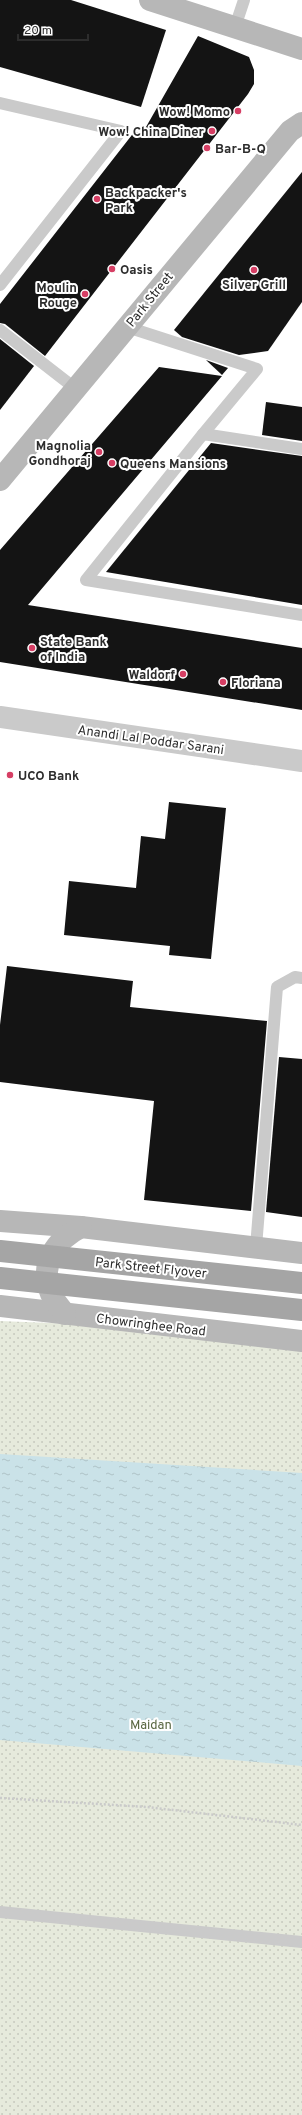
<svg xmlns="http://www.w3.org/2000/svg" width="302" height="2115" font-family="Overpass,sans-serif">
  <style>
    .park { fill: url(#park-dots) }
    .water { fill: url(#water-ripples) }
    .building { fill: #141414 }
    .lines { fill: none; stroke-linecap: round; stroke-linejoin: round }
    .path { stroke: #cacaca; stroke-width: 2.5; stroke-dasharray: 2 2; stroke-linecap: butt }
    .service { stroke: #cacaca; stroke-width: 12 }
    .tertiary { stroke: #cacaca; stroke-width: 22 }
    .secondary { stroke: #b7b7b7; stroke-width: 22 }
    .primary-bridge { stroke: #a5a5a5; stroke-width: 22 }
    .poi-dot { fill: #d63e64; stroke: #fff; stroke-width: 1.5 }
    .labels { text-anchor: middle; stroke-width: 4; stroke-linejoin: round; paint-order: stroke }
    .poi-label { font-size: 13px; font-weight: bold; fill: #2d2d2d; stroke: #fff; text-anchor: start }
    .street-label { font-size: 13px; fill: #2d2d2d; stroke: #fff }
    .park-label { font-size: 13px; fill: #57653f; stroke: #fff }
  </style>
  <defs>
    <pattern id="park-dots" width="8" height="8" patternUnits="userSpaceOnUse"><rect width="8" height="8" fill="#e6eadc"/><path d="M2 2h.1M6 6h.1" fill="none" stroke="#c6c9bd" stroke-width="1.8" stroke-linecap="round"/></pattern>
    <pattern id="water-ripples" width="26" height="14" patternUnits="userSpaceOnUse"><rect width="26" height="14" fill="#cae2e8"/><path d="M2 4q2-2 4 0t4 0M15 11q2-2 4 0t4 0" fill="none" stroke="#aec2c7"/></pattern>
  </defs>
  <rect width="100%" height="100%" fill="#fff"/>
  <!-- park -->
  <path class="park" d="M 0,1321 L 302,1333 L 302,2115 L 0,2115 Z"/>
  <!-- water -->
  <path class="water" d="M 0,1454 L 302,1473 L 302,1766 L 0,1740 Z"/>
  <!-- building -->
  <g class="building">
    <path d="M 0,0 L 71,0 L 166,30 L 141,107 L 0,67 Z"/>
    <path d="M 198,36 L 249,57 L 254,70 L 254,84 L 248,94 L 45,356 L 5,324 L 0,323 L 0,304 L 135,131 L 142,134 Z"/>
    <path d="M 302,172 L 302,302 L 268,351 L 239,355 L 182,337 L 174,330 Z"/>
    <path d="M 0,339 L 34,366 L 0,410 Z"/>
    <path d="M 206,360 L 228,368 L 222,375 Z"/>
    <path d="M 159,367 L 222,376 L 28,605 L 302,648 L 302,710 L 0,662 L 0,550 Z"/>
    <path d="M 266,402 L 302,407 L 302,441 L 262,435 Z"/>
    <path d="M 211,443 L 302,456 L 302,605 L 106,572 Z"/>
    <path d="M 169,802 L 226,808 L 211,959 L 169,955 L 170,946 L 64,935 L 69,881 L 136,888 L 141,836 L 165,839 Z"/>
    <path d="M 7,966 L 133,981 L 130,1007 L 267,1021 L 251,1211 L 144,1200 L 154,1101 L 0,1082 L 0,1025 Z"/>
    <path d="M 279,1057 L 302,1059 L 302,1217 L 266,1212 Z"/>
  </g>
  <g class="lines">
    <!-- path -->
    <path class="path" d="M 0,1798 L 147,1807 L 302,1825"/>
    <!-- service -->
    <g class="service">
      <path d="M 235,27 L 244,0"/>
      <path d="M 0,103 L 121,131 L 0,285"/>
      <path d="M 127,327 L 257,369 L 203,434"/>
      <path d="M 0,330 L 76,389"/>
      <path d="M 302,449 L 203,434 L 86,580 L 302,615"/>
      <path d="M 256,1247 L 277,987 L 295,977 L 302,978"/>
      <path d="M 0,1912 L 302,1942"/>
    </g>
    <!-- tertiary -->
    <path class="tertiary" d="M 0,717 L 302,761"/>
    <!-- secondary -->
    <g class="secondary">
      <path d="M 150,0 L 302,49"/>
      <path d="M 0,480 L 290,131 L 302,123"/>
      <path d="M 0,1221 L 81,1227 L 302,1253"/>
      <path d="M 0,1306 L 302,1341"/>
      <path d="M 65,1314 C 60,1307 52,1299 50,1291 C 40,1262 56,1240 81,1227"/>
    </g>
    <!-- primary-bridge -->
    <g class="primary-bridge">
      <path d="M 0,1251 L 302,1283"/>
      <path d="M 0,1278 L 302,1310"/>
    </g>
  </g>
  <!-- markers -->
  <g class="poi-dot">
    <circle cx="238" cy="111" r="4"/>
    <circle cx="212" cy="131" r="4"/>
    <circle cx="207" cy="148" r="4"/>
    <circle cx="97" cy="199" r="4"/>
    <circle cx="112" cy="269" r="4"/>
    <circle cx="254" cy="270" r="4"/>
    <circle cx="85" cy="294" r="4"/>
    <circle cx="99" cy="452" r="4"/>
    <circle cx="112" cy="463" r="4"/>
    <circle cx="32" cy="648" r="4"/>
    <circle cx="183" cy="674" r="4"/>
    <circle cx="223" cy="682" r="4"/>
    <circle cx="10" cy="775" r="4"/>
  </g>
  <g class="labels">
    <!-- poi labels -->
    <g class="poi-label">
      <text x="230" y="116" text-anchor="end">Wow! Momo</text>
      <text x="204" y="136" text-anchor="end">Wow! China Diner</text>
      <text x="215" y="153">Bar-B-Q</text>
      <text x="105" y="197">Backpacker's<tspan x="105" dy="15">Park</tspan></text>
      <text x="120" y="274">Oasis</text>
      <text x="254" y="289" text-anchor="middle">Silver Grill</text>
      <text x="77" y="292" text-anchor="end">Moulin<tspan x="77" dy="15">Rouge</tspan></text>
      <text x="91" y="450" text-anchor="end">Magnolia<tspan x="91" dy="15">Gondhoraj</tspan></text>
      <text x="120" y="468">Queens Mansions</text>
      <text x="40" y="646">State Bank<tspan x="40" dy="15">of India</tspan></text>
      <text x="175" y="679" text-anchor="end">Waldorf</text>
      <text x="231" y="687">Floriana</text>
      <text x="18" y="780">UCO Bank</text>
    </g>
    <!-- street labels -->
    <g class="street-label">
      <text transform="translate(149 299) rotate(-51)" y="5">Park Street</text>
      <text transform="translate(151 739) rotate(8)" y="5">Anandi Lal Poddar Sarani</text>
      <text transform="translate(151 1267) rotate(6)" y="5">Park Street Flyover</text>
      <text transform="translate(151 1324) rotate(7)" y="5">Chowringhee Road</text>
    </g>
    <!-- park labels -->
    <g class="park-label">
      <text x="151" y="1729">Maidan</text>
    </g>
  </g>
  <!-- scale -->
  <path d="M18 34v6h70v-6" fill="none" stroke="#2d2d2d" stroke-width="2"/>
  <text x="24" y="34" font-size="12" fill="#2d2d2d" stroke="#ffffff" stroke-width="3" paint-order="stroke">20 m</text>
</svg>
